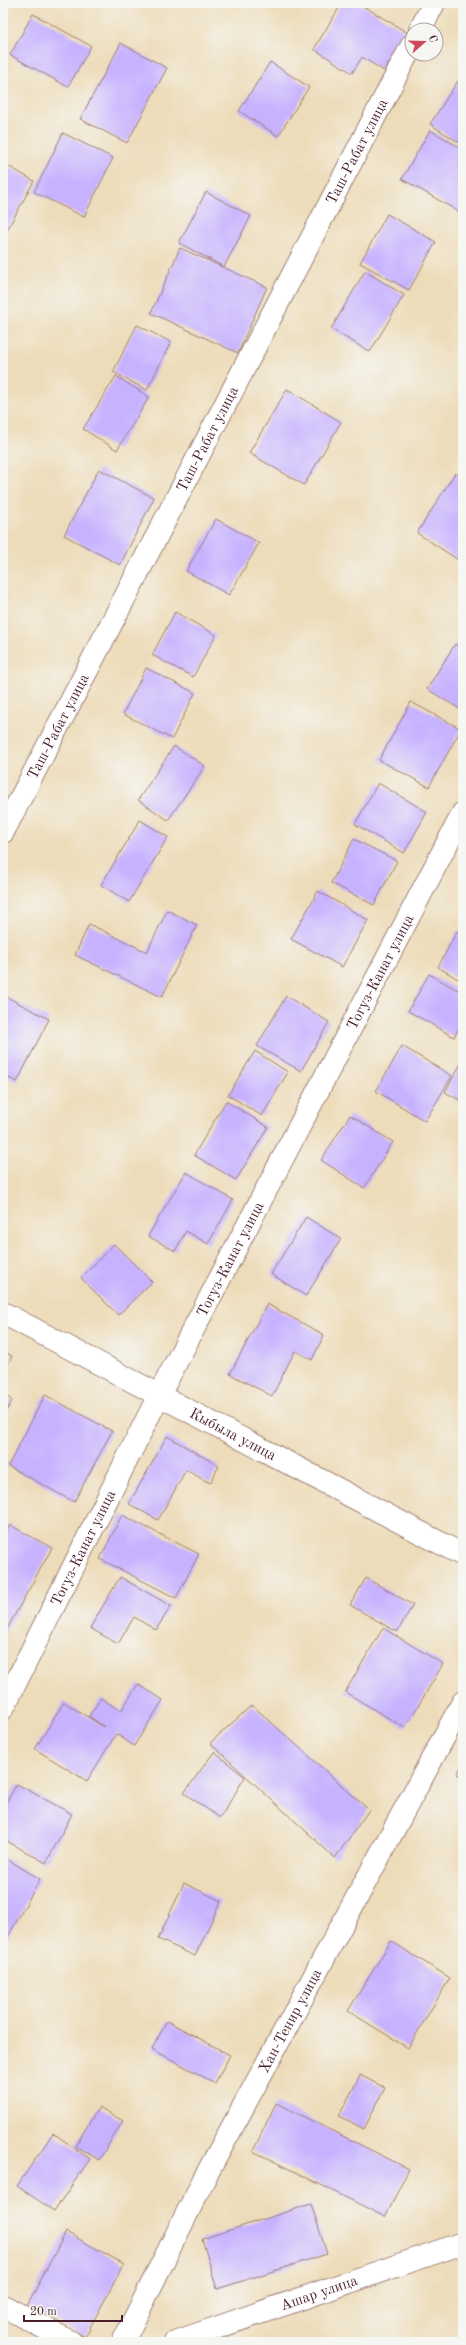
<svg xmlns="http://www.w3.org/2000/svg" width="466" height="2345" font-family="'Old Standard TT',serif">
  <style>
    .building { fill: #c7b2ff }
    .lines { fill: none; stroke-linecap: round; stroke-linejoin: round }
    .minor-casing { stroke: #9c7e72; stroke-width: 24 }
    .minor { stroke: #fff; stroke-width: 22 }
    .labels { text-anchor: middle; stroke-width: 3; stroke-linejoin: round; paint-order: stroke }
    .street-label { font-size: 15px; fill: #4a1f2b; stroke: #f6f6f2 }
  </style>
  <rect width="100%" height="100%" fill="#f6f6f2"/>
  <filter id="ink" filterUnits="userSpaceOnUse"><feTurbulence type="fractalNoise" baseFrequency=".025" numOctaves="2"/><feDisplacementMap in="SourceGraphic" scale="8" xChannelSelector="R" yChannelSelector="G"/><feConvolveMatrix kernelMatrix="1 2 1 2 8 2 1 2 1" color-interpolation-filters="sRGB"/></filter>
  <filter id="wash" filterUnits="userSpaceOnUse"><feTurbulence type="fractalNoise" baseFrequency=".012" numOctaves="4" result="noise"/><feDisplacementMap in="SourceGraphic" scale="16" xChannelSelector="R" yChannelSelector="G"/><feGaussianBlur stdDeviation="0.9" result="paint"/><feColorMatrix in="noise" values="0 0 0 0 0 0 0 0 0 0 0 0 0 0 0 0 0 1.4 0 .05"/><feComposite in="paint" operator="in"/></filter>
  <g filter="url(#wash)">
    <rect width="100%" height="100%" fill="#eddcb9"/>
    <g id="blocks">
      <!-- building -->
      <g class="building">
        <path d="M 342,3 L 358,3 L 408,33 L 384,71 L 362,57 L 352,73 L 314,49 Z"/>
        <path d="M 33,14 L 91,46 L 68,87 L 10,55 Z"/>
        <path d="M 121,43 L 167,68 L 127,143 L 80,119 Z"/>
        <path d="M 270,62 L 309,87 L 278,136 L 239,111 Z"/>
        <path d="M 458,81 L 463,84 L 463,145 L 430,124 Z"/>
        <path d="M 430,130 L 463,149 L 463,214 L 402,179 Z"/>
        <path d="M 63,133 L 113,158 L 84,217 L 34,192 Z"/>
        <path d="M 3,163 L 34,181 L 6,232 L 3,231 Z"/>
        <path d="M 206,192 L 251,216 L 224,267 L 179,243 Z"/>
        <path d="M 387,214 L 436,242 L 409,290 L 360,263 Z"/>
        <path d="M 180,248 L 267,287 L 238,353 L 151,313 Z"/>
        <path d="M 365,271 L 404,295 L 370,352 L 331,329 Z"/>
        <path d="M 137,325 L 171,342 L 147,390 L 113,372 Z"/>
        <path d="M 116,376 L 149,397 L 117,450 L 83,429 Z"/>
        <path d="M 287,389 L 341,422 L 304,485 L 249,453 Z"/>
        <path d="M 99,469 L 154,498 L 120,565 L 64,535 Z"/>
        <path d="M 455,473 L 463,478 L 463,563 L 417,533 Z"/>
        <path d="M 216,519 L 259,543 L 229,595 L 186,571 Z"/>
        <path d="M 175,612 L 216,635 L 193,677 L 152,655 Z"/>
        <path d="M 455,644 L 463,649 L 463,711 L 427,689 Z"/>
        <path d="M 146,668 L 195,693 L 172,739 L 123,714 Z"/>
        <path d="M 411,702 L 461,729 L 429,787 L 379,760 Z"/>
        <path d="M 174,746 L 205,766 L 168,820 L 138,800 Z"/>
        <path d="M 378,783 L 427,812 L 404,853 L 355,824 Z"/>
        <path d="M 140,820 L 168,837 L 129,902 L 101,885 Z"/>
        <path d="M 354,839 L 397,861 L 374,905 L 331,883 Z"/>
        <path d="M 318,891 L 368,920 L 342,967 L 291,939 Z"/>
        <path d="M 167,910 L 197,925 L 162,997 L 75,955 L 89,924 L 147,952 Z"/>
        <path d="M 457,931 L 463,934 L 463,982 L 438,967 Z"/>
        <path d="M 429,974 L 463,993 L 463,1021 L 454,1037 L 408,1011 Z"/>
        <path d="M 3,995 L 49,1019 L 17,1082 L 3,1075 Z"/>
        <path d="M 286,996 L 329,1022 L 301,1071 L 257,1046 Z"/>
        <path d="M 402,1046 L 452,1076 L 425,1121 L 376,1091 Z"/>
        <path d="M 255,1051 L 288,1072 L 262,1116 L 228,1095 Z"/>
        <path d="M 463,1060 L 463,1102 L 445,1092 Z"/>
        <path d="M 226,1101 L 268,1127 L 236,1180 L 194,1155 Z"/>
        <path d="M 350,1115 L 393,1142 L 364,1188 L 321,1160 Z"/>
        <path d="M 186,1172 L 233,1200 L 208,1244 L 186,1231 L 175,1251 L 148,1236 Z"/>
        <path d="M 306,1217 L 341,1239 L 306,1296 L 271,1274 Z"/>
        <path d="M 114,1244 L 152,1282 L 118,1315 L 81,1278 Z"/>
        <path d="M 267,1304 L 324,1335 L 312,1360 L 295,1351 L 272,1396 L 230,1374 Z"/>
        <path d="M 3,1351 L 12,1356 L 3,1374 Z"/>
        <path d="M 3,1392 L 12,1401 L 3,1417 Z"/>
        <path d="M 45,1395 L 112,1431 L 74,1502 L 8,1466 Z"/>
        <path d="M 167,1436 L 219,1466 L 210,1483 L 186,1470 L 158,1520 L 129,1504 Z"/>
        <path d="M 122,1515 L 199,1554 L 176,1598 L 100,1559 Z"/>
        <path d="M 10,1525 L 52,1548 L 3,1636 L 3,1537 Z"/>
        <path d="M 120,1577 L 171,1606 L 156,1630 L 134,1617 L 118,1644 L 90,1628 Z"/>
        <path d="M 366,1578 L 413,1605 L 397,1632 L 350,1605 Z"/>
        <path d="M 383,1628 L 443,1664 L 405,1728 L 345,1692 Z"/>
        <path d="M 138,1684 L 163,1700 L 134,1746 L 116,1734 L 87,1781 L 35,1749 L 64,1702 L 104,1727 L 89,1716 L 101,1698 L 121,1711 Z"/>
        <path d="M 252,1705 L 369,1810 L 335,1858 L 210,1743 Z"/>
        <path d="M 214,1752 L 245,1777 L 220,1818 L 184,1793 Z"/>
        <path d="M 463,1764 L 463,1777 L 457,1774 Z"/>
        <path d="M 17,1784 L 72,1814 L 46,1863 L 3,1839 L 3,1808 Z"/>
        <path d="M 3,1857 L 40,1879 L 5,1942 L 3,1942 Z"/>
        <path d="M 184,1883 L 221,1901 L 195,1956 L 158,1939 Z"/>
        <path d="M 391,1941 L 450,1978 L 408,2048 L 348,2011 Z"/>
        <path d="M 167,2021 L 230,2055 L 215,2083 L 152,2049 Z"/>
        <path d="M 360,2075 L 385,2088 L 364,2129 L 339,2116 Z"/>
        <path d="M 276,2103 L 409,2169 L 385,2217 L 253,2151 Z"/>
        <path d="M 99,2107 L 123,2121 L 99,2160 L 75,2146 Z"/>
        <path d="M 53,2133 L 90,2159 L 54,2211 L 17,2186 Z"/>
        <path d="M 311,2204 L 327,2254 L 217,2289 L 202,2239 Z"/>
        <path d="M 66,2232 L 124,2264 L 85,2337 L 27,2306 Z"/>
      </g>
    </g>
  </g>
  <g filter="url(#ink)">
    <use href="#blocks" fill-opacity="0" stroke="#9c7e72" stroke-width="1"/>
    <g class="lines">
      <defs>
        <g id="minor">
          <path d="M 420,30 L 434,3"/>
          <path id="s1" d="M 3,832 L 412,45"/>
          <path id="s2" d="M 3,1313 L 463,1555"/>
          <path id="s3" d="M 3,1708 L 159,1395 L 463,813"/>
          <path d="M 3,2306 L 71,2342"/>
          <path id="s4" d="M 123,2342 L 204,2179 L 463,1702"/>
          <path id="s5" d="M 175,2342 L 463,2243"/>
        </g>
      </defs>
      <!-- minor casing -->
      <use href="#minor" class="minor-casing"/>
      <!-- minor -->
      <use href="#minor" class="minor"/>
    </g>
  </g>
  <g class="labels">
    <!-- street labels -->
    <g class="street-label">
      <text dy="5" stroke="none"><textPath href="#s1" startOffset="767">Таш-Рабат улица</textPath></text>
      <text dy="5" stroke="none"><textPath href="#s1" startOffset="443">Таш-Рабат улица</textPath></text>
      <text dy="5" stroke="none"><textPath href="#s1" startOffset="119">Таш-Рабат улица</textPath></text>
      <text dy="5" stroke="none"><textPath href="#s3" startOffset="827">Тогуз-Канат улица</textPath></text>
      <text dy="5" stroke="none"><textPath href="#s3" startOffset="503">Тогуз-Канат улица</textPath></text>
      <text dy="5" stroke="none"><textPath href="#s2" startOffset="260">Кыбыла улица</textPath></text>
      <text dy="5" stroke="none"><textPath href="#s3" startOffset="179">Тогуз-Канат улица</textPath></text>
      <text dy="5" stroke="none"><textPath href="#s4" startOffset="362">Хан-Тенир улица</textPath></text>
      <text dy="5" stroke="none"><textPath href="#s5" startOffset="152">Ашар улица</textPath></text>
    </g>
  </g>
  <!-- margin -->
  <rect width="466" height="2345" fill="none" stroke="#f6f6f2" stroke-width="16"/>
  <!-- north arrow -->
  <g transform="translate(424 42) rotate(70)"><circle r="19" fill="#f6f6f2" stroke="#b1a0a2"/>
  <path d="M0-3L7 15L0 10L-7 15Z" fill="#d1495b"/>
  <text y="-6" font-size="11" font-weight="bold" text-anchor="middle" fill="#4a1f2b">С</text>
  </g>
  <!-- scale -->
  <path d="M24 2315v6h98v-6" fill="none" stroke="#4a1f2b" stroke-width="2"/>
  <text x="30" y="2315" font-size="12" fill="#4a1f2b" stroke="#f6f6f2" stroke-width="3" paint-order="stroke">20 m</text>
</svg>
